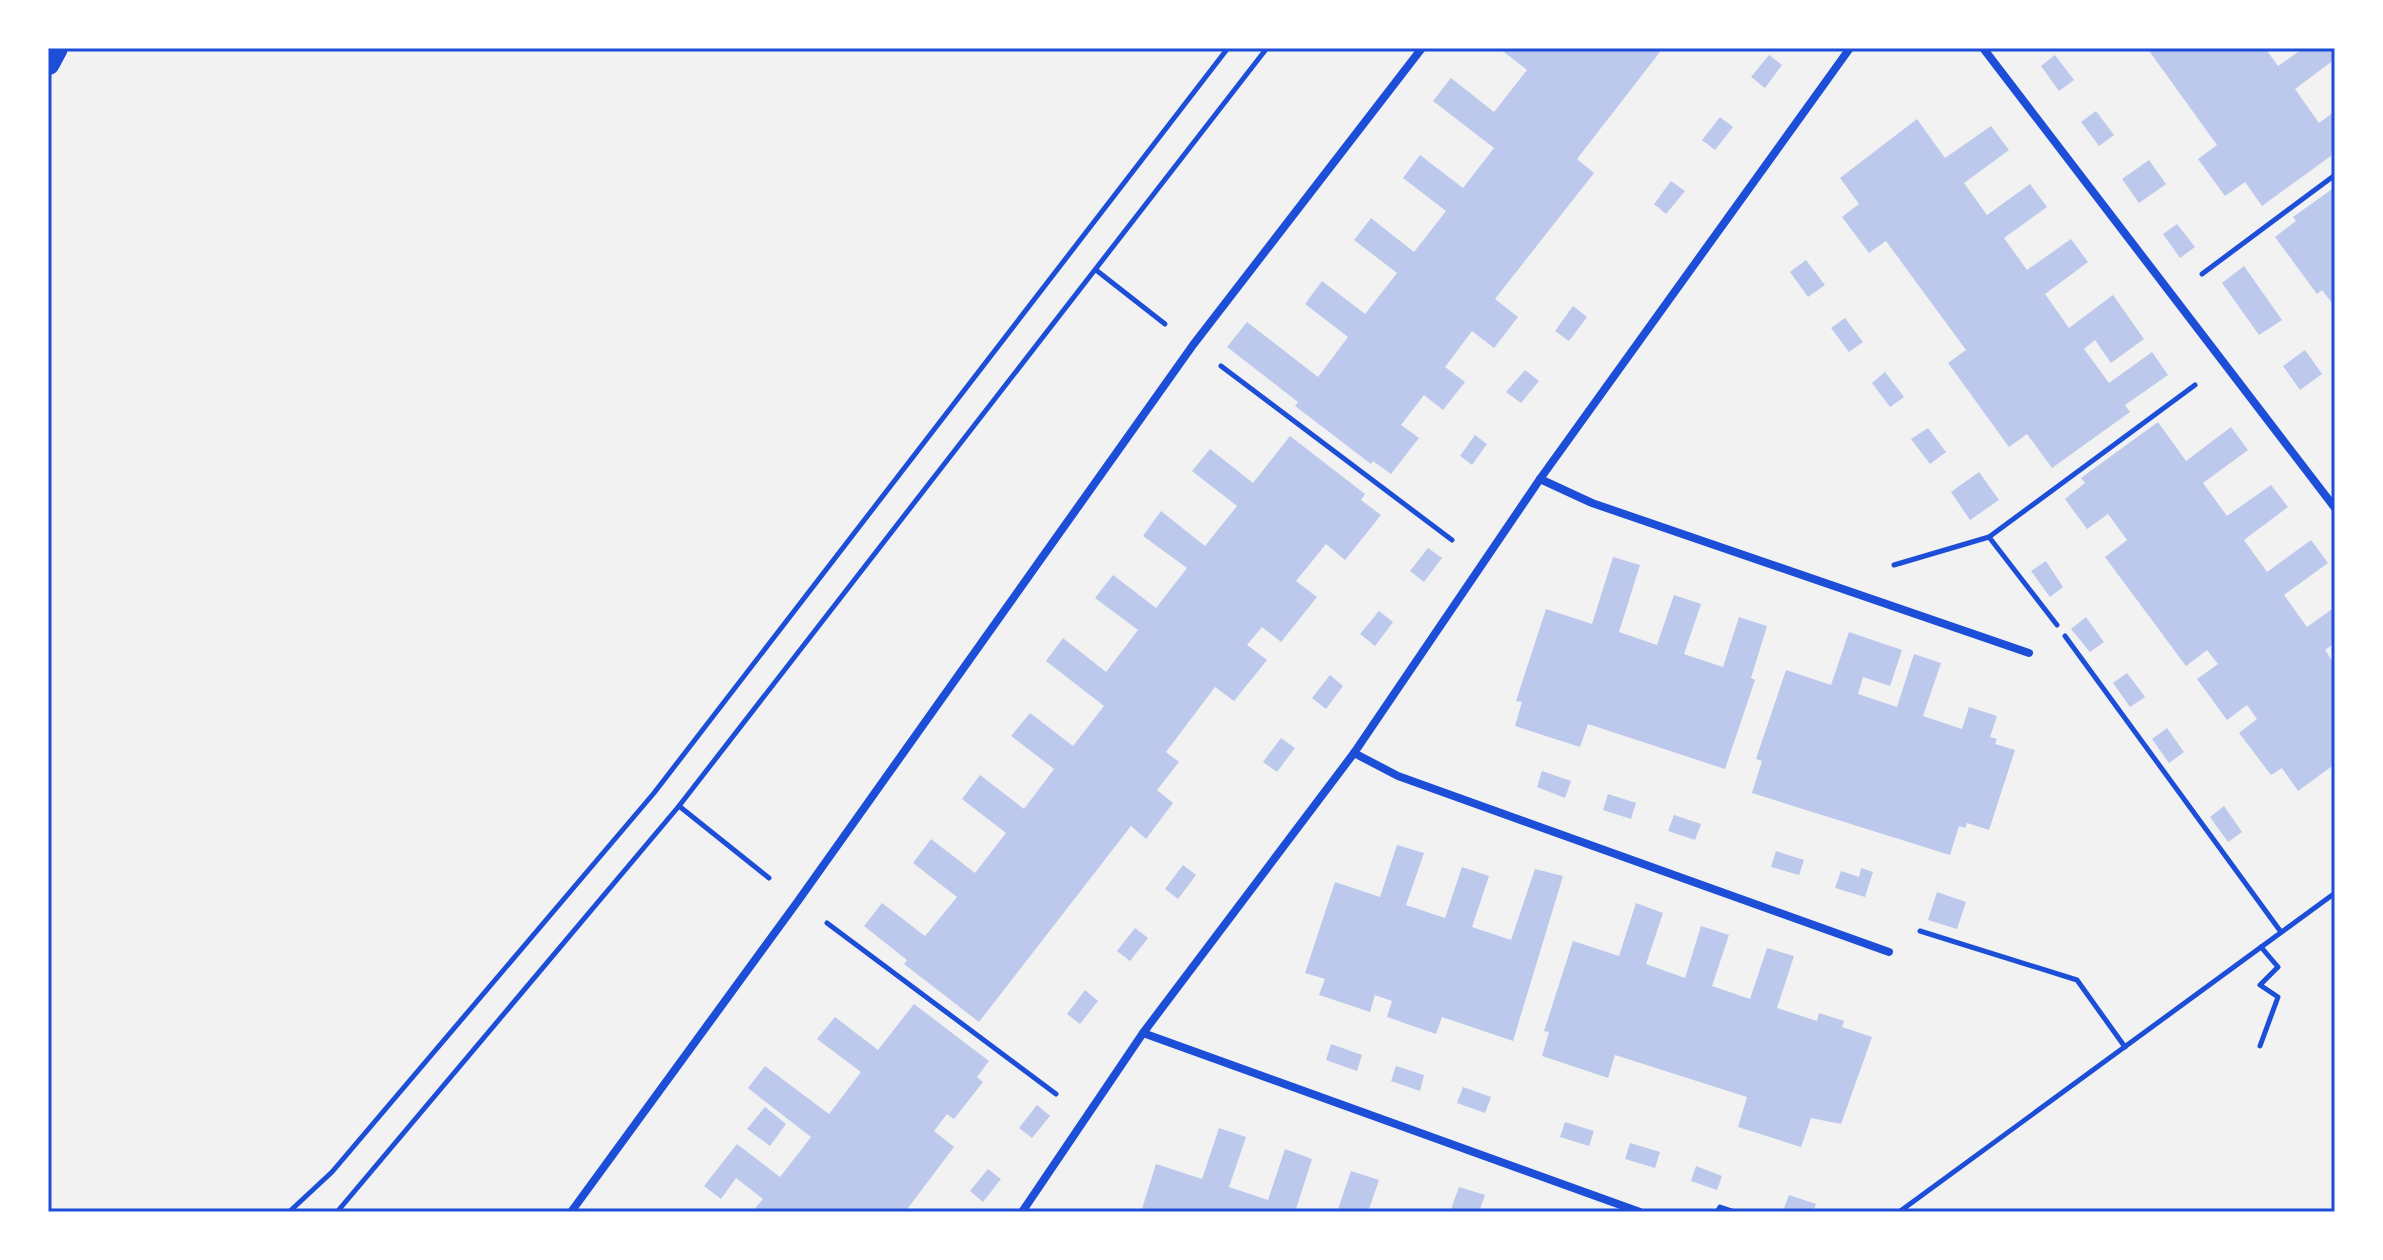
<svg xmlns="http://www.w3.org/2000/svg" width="2383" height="1260" font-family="'Open Sans',sans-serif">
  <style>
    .building { fill: #bdc9ec }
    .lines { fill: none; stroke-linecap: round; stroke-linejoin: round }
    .path { stroke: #1d4ed8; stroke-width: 5 }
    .minor { stroke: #1d4ed8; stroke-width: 8 }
    .motorway { stroke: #1d4ed8; stroke-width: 24 }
    .neatline { fill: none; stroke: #1d4ed8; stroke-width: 3 }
  </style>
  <rect width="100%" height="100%" fill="#f2f2f2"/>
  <!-- building -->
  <g class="building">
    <path d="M 1499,48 L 1663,48 L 1577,159 L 1594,173 L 1495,299 L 1518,317 L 1494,348 L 1472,331 L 1445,367 L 1465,382 L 1443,410 L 1424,395 L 1401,425 L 1419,438 L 1391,474 L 1373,461 L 1371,464 L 1295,406 L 1298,402 L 1227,347 L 1247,322 L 1318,377 L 1348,337 L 1305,304 L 1322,281 L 1365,314 L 1397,273 L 1354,240 L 1371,218 L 1414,252 L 1446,211 L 1403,178 L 1420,155 L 1463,188 L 1494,148 L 1433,101 L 1451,78 L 1494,112 L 1527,70 Z"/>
    <path d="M 2147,48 L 2265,48 L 2278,66 L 2304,48 L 2332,48 L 2335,59 L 2295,89 L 2319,123 L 2335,111 L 2335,153 L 2262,206 L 2245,182 L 2225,196 L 2198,159 L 2217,145 Z"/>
    <path d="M 1769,55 L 1782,65 L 1765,88 L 1751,77 Z"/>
    <path d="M 2055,55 L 2074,80 L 2059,91 L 2041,66 Z"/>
    <path d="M 2096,111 L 2114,135 L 2099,146 L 2081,122 Z"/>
    <path d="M 1720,117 L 1733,127 L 1715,150 L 1702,140 Z"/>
    <path d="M 1917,119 L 1945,158 L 1991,126 L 2009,150 L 1964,183 L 1987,215 L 2030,184 L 2047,207 L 2004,238 L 2027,270 L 2071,239 L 2088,262 L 2045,294 L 2069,328 L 2113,295 L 2144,339 L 2111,363 L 2095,340 L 2084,349 L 2109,383 L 2152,352 L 2168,375 L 2125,405 L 2130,412 L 2052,468 L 2027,434 L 2009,447 L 1948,363 L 1966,350 L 1886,241 L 1869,253 L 1842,217 L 1859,204 L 1840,178 Z"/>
    <path d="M 2149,160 L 2166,184 L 2139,203 L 2122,179 Z"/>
    <path d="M 1671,181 L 1685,191 L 1666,214 L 1654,204 Z"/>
    <path d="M 2335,187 L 2335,307 L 2322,290 L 2317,294 L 2275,237 L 2296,221 L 2293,217 Z"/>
    <path d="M 2177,224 L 2195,247 L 2180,258 L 2163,234 Z"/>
    <path d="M 1806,260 L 1825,285 L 1808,297 L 1790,272 Z"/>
    <path d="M 2244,266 L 2282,320 L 2259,335 L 2222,283 Z"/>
    <path d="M 1573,306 L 1587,317 L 1569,341 L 1555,331 Z"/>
    <path d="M 1845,318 L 1863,342 L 1849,352 L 1831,328 Z"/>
    <path d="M 2305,350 L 2322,374 L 2300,390 L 2283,366 Z"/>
    <path d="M 1525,370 L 1539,381 L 1521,403 L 1506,392 Z"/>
    <path d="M 1885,372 L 1904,397 L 1890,407 L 1872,383 Z"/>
    <path d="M 2158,422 L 2186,461 L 2231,427 L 2248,450 L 2203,483 L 2227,516 L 2271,485 L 2288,507 L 2244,540 L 2267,572 L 2311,540 L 2328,563 L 2284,595 L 2307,627 L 2335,607 L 2335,643 L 2325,650 L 2335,665 L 2335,764 L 2298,791 L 2282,768 L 2271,775 L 2239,733 L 2257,719 L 2247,705 L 2227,720 L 2197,679 L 2218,664 L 2207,650 L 2186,666 L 2105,557 L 2127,540 L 2108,514 L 2087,529 L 2065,499 L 2085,483 L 2081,478 Z"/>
    <path d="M 1928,428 L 1946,452 L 1930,464 L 1911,439 Z"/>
    <path d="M 1475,435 L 1487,444 L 1472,465 L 1460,456 Z"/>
    <path d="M 1290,436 L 1365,494 L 1361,500 L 1381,515 L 1345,560 L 1326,544 L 1296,581 L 1317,597 L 1281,642 L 1262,627 L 1247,645 L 1267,660 L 1234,701 L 1215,687 L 1166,752 L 1179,762 L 1157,790 L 1173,803 L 1146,839 L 1131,826 L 979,1022 L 904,964 L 907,960 L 864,926 L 882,903 L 925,936 L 957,897 L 913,863 L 931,839 L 975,873 L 1006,833 L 962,799 L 980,775 L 1024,809 L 1054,769 L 1011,736 L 1030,713 L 1073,746 L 1104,706 L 1046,661 L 1063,638 L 1106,672 L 1138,630 L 1095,598 L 1113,575 L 1156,608 L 1187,568 L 1143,536 L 1161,511 L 1205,546 L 1237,506 L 1192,471 L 1210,449 L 1253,483 Z"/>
    <path d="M 1979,472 L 1999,500 L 1970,520 L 1951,492 Z"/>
    <path d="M 1428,548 L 1442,558 L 1424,582 L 1410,571 Z"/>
    <path d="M 1613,557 L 1640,565 L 1619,632 L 1657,645 L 1674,595 L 1701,604 L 1684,654 L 1723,667 L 1739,617 L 1767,626 L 1751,678 L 1755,680 L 1725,769 L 1588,724 L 1580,747 L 1515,726 L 1522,702 L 1516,701 L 1546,609 L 1592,624 Z"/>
    <path d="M 2046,561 L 2063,587 L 2050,597 L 2031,571 Z"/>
    <path d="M 1379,611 L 1393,622 L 1375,646 L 1360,634 Z"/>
    <path d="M 2086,617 L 2104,642 L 2090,652 L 2071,629 Z"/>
    <path d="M 1849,632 L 1902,650 L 1890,686 L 1863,677 L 1858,694 L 1897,707 L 1914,654 L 1941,663 L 1923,716 L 1962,729 L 1969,707 L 1997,716 L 1990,737 L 1997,739 L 1995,744 L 2015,750 L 1989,830 L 1967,823 L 1965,828 L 1959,826 L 1950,855 L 1752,793 L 1762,761 L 1756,759 L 1786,670 L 1831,685 Z"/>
    <path d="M 2127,673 L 2145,697 L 2130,707 L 2113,683 Z"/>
    <path d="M 1330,675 L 1343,686 L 1326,709 L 1312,698 Z"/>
    <path d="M 2167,728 L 2184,752 L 2169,763 L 2152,739 Z"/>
    <path d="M 1281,738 L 1295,748 L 1277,772 L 1263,762 Z"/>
    <path d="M 1542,771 L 1571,781 L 1565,798 L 1537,787 Z"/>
    <path d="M 1608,794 L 1636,803 L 1631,819 L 1603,810 Z"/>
    <path d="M 2224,806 L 2242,832 L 2228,842 L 2210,817 Z"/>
    <path d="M 1674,815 L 1701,824 L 1695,840 L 1668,831 Z"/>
    <path d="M 1397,845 L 1424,853 L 1406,905 L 1445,918 L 1462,867 L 1489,876 L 1472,927 L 1511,940 L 1535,869 L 1563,876 L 1513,1041 L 1442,1017 L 1436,1034 L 1387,1017 L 1392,1001 L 1375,995 L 1370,1012 L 1319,995 L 1325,979 L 1305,973 L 1335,882 L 1380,897 Z"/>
    <path d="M 1776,851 L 1804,860 L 1799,875 L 1771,867 Z"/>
    <path d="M 1183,865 L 1196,875 L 1178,899 L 1165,889 Z"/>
    <path d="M 1861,868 L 1873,872 L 1865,897 L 1835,888 L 1841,871 L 1859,877 Z"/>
    <path d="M 1937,892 L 1966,902 L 1957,929 L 1928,920 Z"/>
    <path d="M 1636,903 L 1663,913 L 1646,964 L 1685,978 L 1701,926 L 1729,935 L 1712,986 L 1750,999 L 1767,948 L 1794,956 L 1777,1008 L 1817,1021 L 1819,1013 L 1844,1021 L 1842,1027 L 1872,1037 L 1841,1124 L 1811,1118 L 1801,1147 L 1738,1127 L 1747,1097 L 1615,1055 L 1608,1078 L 1542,1056 L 1549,1032 L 1544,1031 L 1573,941 L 1619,956 Z"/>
    <path d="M 1135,928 L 1148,938 L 1130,961 L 1117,951 Z"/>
    <path d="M 1085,990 L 1098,1001 L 1080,1024 L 1067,1014 Z"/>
    <path d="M 914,1004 L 989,1061 L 977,1077 L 983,1082 L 954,1119 L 947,1114 L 934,1131 L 954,1147 L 905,1212 L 752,1212 L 763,1199 L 736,1178 L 721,1199 L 704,1186 L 737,1144 L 780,1177 L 811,1137 L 748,1088 L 765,1066 L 829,1114 L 861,1072 L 817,1039 L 835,1017 L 878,1050 Z"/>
    <path d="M 1331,1044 L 1362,1055 L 1357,1071 L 1326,1060 Z"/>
    <path d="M 1396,1066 L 1424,1075 L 1420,1091 L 1391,1081 Z"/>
    <path d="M 1463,1087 L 1491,1097 L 1485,1113 L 1457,1103 Z"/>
    <path d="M 1037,1105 L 1050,1116 L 1032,1138 L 1019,1128 Z"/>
    <path d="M 765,1107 L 786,1124 L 770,1146 L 747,1129 Z"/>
    <path d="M 1565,1122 L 1594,1131 L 1589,1146 L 1560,1137 Z"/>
    <path d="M 1219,1128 L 1246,1137 L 1229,1187 L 1268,1200 L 1285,1149 L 1312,1159 L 1295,1212 L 1141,1212 L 1156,1164 L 1202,1179 Z"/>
    <path d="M 1630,1143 L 1660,1152 L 1655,1168 L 1625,1159 Z"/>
    <path d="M 1696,1166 L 1722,1176 L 1717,1190 L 1691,1181 Z"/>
    <path d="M 988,1169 L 1001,1179 L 983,1202 L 970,1191 Z"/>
    <path d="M 1351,1171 L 1379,1180 L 1368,1212 L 1337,1212 Z"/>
    <path d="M 1459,1187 L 1485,1195 L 1479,1212 L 1450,1212 Z"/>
    <path d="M 1789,1195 L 1816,1204 L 1813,1212 L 1783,1211 Z"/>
  </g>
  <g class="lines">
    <!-- path -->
    <g class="path">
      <path d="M 1096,270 L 1165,324"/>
      <path d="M 2202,274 L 2335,175"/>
      <path d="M 1221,366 L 1452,540"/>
      <path d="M 1894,565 L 1989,537"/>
      <path d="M 2057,625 L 1989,537 L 2195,385"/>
      <path d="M 2065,636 L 2281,932"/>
      <path d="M 679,806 L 769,878"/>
      <path d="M 827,923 L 1056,1094"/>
      <path d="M 1920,931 L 2077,980 L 2125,1047"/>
      <path d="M 2260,1046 L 2278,997 L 2260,985 L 2278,967 L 2261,947"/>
      <path d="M 289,1212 L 332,1172 L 654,793 L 1228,48"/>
      <path d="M 337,1212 L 679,806 L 1267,48"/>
      <path d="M 1717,1212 L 1720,1207 L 1735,1212"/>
      <path d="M 1899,1212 L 2335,893"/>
    </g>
    <!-- minor -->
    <g class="minor">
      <path d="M 1983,48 L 2335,508"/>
      <path d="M 1540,479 L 1592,503 L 2029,653"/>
      <path d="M 1354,753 L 1398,776 L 1889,952"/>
      <path d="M 1143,1033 L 1640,1212"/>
      <path d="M 571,1212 L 798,901 L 1193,345 L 1422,48"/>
      <path d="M 1022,1212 L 1143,1033 L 1354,753 L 1540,479 L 1850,48"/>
    </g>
    <!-- motorway -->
    <path class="motorway" d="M 48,63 L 56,48"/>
  </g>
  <!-- border -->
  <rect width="2383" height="1260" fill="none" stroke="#ffffff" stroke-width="100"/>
  <rect x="50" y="50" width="2283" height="1160" class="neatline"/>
</svg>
